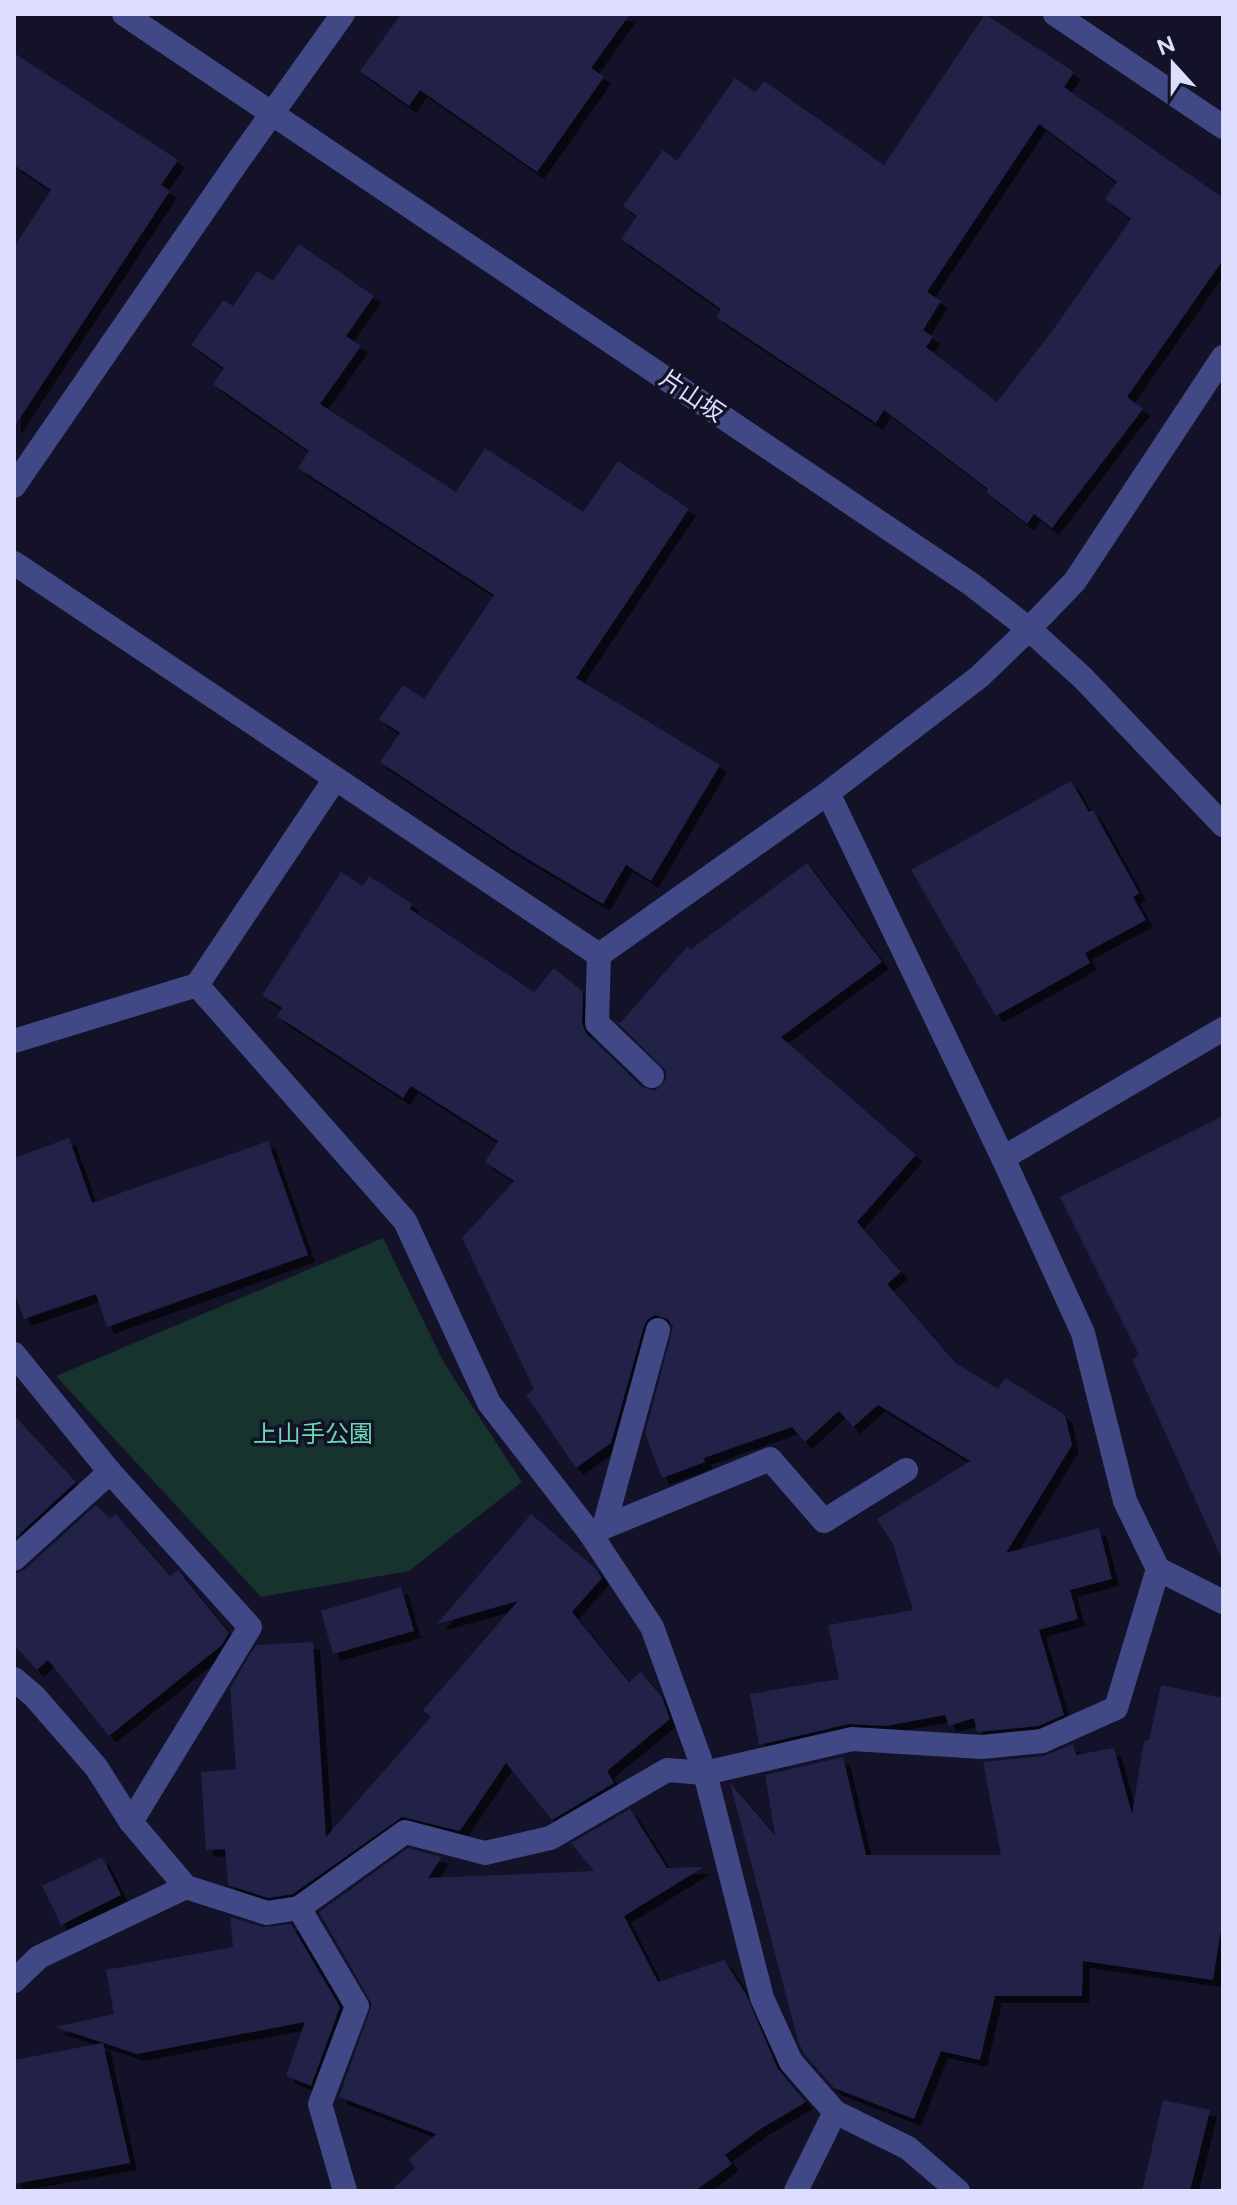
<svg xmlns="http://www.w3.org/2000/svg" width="1237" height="2205" font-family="Figtree,'Noto Sans JP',sans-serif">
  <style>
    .green { fill: #16332d }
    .building { fill: #212049; fill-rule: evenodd; filter: url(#shadow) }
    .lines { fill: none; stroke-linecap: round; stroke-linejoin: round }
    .minor { stroke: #404985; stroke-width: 24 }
    .labels { text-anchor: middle; stroke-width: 7; stroke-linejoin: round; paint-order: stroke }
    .street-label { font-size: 24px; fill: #dddefd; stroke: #131229 }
    .park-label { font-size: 24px; fill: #6cdaad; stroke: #131229 }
  </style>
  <defs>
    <filter id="shadow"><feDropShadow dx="7" dy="7" stdDeviation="0" flood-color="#0009"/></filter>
  </defs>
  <rect width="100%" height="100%" fill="#131229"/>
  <!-- green -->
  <path class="green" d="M 383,1238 L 444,1363 L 522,1482 L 409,1571 L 261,1597 L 56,1376 Z"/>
  <!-- building -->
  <g class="building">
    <path d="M 401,14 L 630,14 L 591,68 L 604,77 L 537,172 L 420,90 L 409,106 L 360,71 Z"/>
    <path d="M 985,14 L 1074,72 L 1064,87 L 1223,198 L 1223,260 L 1127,397 L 1143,409 L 1052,528 L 1034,514 L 1027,524 L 986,492 L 988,489 L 884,410 L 876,423 L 716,317 L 721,309 L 621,239 L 637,216 L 623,206 L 663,150 L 677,161 L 735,78 L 755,92 L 764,81 L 884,165 ZM 1039,124 L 1117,182 L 1105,199 L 1131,219 L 1053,330 L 997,402 L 926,347 L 933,337 L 923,330 L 941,301 L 927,292 Z"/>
    <path d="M 14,53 L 178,160 L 161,185 L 170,191 L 14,427 L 14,247 L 51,190 L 14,165 Z"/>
    <path d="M 299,244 L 374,296 L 346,336 L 361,346 L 320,404 L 456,492 L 485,448 L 583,512 L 618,461 L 689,509 L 576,678 L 720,765 L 651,881 L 626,865 L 603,904 L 511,849 L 380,762 L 400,733 L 379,719 L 403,685 L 424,699 L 494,595 L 298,468 L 309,451 L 213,384 L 224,368 L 191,345 L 223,300 L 233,306 L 257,271 L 273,281 Z"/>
    <path d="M 1071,781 L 1089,812 L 1093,810 L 1139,893 L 1133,897 L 1146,920 L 1085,953 L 1090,963 L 996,1016 L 911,870 Z"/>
    <path d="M 807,863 L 882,962 L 781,1037 L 916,1155 L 857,1222 L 901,1272 L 887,1284 L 956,1363 L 998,1389 L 1005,1378 L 1065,1415 L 1072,1445 L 1006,1553 L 1099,1528 L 1112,1579 L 1070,1590 L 1078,1619 L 1039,1630 L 1064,1715 L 1038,1726 L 977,1732 L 974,1718 L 949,1726 L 945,1715 L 886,1726 L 849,1724 L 759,1745 L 750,1694 L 839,1679 L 828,1625 L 913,1610 L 893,1544 L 877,1519 L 970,1461 L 878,1405 L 853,1427 L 839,1411 L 805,1442 L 792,1427 L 704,1458 L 705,1462 L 662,1478 L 645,1433 L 673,1327 L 668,1319 L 655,1315 L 648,1319 L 644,1326 L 611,1443 L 576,1468 L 526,1395 L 534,1389 L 462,1238 L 514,1181 L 485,1162 L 498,1141 L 411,1086 L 403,1098 L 277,1016 L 282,1008 L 262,995 L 341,872 L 363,886 L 369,876 L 412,904 L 410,909 L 534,992 L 554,968 L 583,992 L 582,1023 L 586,1033 L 642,1087 L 655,1091 L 666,1080 L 666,1071 L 612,1017 L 620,1023 L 687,947 L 690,950 Z"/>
    <path d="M 1223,1116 L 1223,1561 L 1132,1359 L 1139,1355 L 1060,1197 Z"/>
    <path d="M 69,1138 L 92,1203 L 268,1141 L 308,1255 L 107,1327 L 96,1294 L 24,1319 L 14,1291 L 14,1158 Z"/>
    <path d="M 14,1415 L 76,1482 L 14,1539 Z"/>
    <path d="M 96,1505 L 110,1519 L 116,1514 L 170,1576 L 178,1570 L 229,1633 L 222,1645 L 109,1736 L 48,1660 L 37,1670 L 14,1645 L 14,1574 L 24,1570 Z"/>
    <path d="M 531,1514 L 595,1568 L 602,1578 L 572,1612 L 629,1682 L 641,1672 L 662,1697 L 670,1719 L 607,1771 L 614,1783 L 552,1820 L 506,1763 L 460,1831 L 402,1817 L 293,1894 L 268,1898 L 228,1885 L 225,1849 L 206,1850 L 201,1772 L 236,1769 L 230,1688 L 256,1645 L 313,1642 L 326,1837 L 431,1717 L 423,1710 L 518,1601 L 437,1624 Z"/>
    <path d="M 401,1587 L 414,1631 L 333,1654 L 321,1611 Z"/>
    <path d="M 1161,1685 L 1223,1698 L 1223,1917 L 1213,1980 L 1083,1961 L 1082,1996 L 995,1996 L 980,2060 L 941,2051 L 914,2119 L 834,2088 L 804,2054 L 798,2041 L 730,1783 L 775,1835 L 765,1775 L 843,1757 L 866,1855 L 1001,1855 L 983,1762 L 1044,1756 L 1073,1744 L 1076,1755 L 1114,1748 L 1132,1814 L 1144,1741 L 1149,1740 Z"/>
    <path d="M 630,1809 L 667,1868 L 704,1867 L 624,1916 L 658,1982 L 724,1960 L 746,1994 L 778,2069 L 806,2102 L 762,2128 L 725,2155 L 732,2164 L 695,2191 L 391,2191 L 415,2168 L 408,2160 L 436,2134 L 339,2097 L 372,2004 L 319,1912 L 408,1848 L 442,1857 L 428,1878 L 594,1871 L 571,1843 Z"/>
    <path d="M 102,1857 L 121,1895 L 61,1925 L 42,1886 Z"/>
    <path d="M 230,1917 L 263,1927 L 291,1924 L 340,2007 L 311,2086 L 286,2076 L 305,2022 L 137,2054 L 55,2027 L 114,2014 L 106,1970 L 233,1947 Z"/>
    <path d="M 103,2043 L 130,2163 L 14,2184 L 14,2060 Z"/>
    <path d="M 1163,2100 L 1210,2110 L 1190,2191 L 1142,2191 Z"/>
  </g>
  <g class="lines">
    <!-- minor -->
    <g class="minor">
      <path d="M 124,14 L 971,584 L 1029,629 L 1083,678 L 1223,825"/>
      <path d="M 1055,14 L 1223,127"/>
      <path d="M 14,486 L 238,161 L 343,14"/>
      <path d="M 14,563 L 599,955 L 828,793 L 979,677 L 1029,629 L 1075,581 L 1223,357"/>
      <path d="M 828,793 L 1003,1158 L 1083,1333 L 1125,1501 L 1158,1569 L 1223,1602"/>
      <path d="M 599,955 L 597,1023 L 652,1076"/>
      <path d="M 197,985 L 405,1221 L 489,1403 L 590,1533 L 652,1627 L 705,1773 L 762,1998 L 791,2062 L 835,2112 L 908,2148 L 958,2191"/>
      <path d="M 14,1041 L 197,985 L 335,779"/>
      <path d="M 1003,1158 L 1223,1029"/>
      <path d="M 14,1354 L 110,1472 L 250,1627 L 131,1822"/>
      <path d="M 604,1527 L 658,1330"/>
      <path d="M 590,1533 L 770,1459 L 824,1521 L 906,1470"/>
      <path d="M 14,1559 L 110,1472"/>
      <path d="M 14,1679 L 34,1696 L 96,1767 L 131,1822 L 186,1887 L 267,1913 L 299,1908 L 405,1832 L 485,1853 L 550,1838 L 667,1770 L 705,1773 L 852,1739 L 982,1747 L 1042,1741 L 1116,1708 L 1158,1569"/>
      <path d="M 299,1908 L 357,2006 L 320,2104 L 345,2191"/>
      <path d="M 14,1981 L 39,1957 L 186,1887"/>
      <path d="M 796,2191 L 835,2112"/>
    </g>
  </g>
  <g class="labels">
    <!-- street labels -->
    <g class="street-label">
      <text transform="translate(692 396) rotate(34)" y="8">片山坂</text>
    </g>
    <!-- park labels -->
    <g class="park-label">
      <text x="313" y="1442">上山手公園</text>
    </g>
  </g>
  <!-- border -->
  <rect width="1237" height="2205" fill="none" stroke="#dddefd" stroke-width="32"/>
  <!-- north arrow -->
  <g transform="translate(1173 64) rotate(339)" stroke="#131229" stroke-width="6" paint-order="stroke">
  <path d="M0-6L14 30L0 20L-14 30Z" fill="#dddefd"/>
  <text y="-12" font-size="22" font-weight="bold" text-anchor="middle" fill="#dddefd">N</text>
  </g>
</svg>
